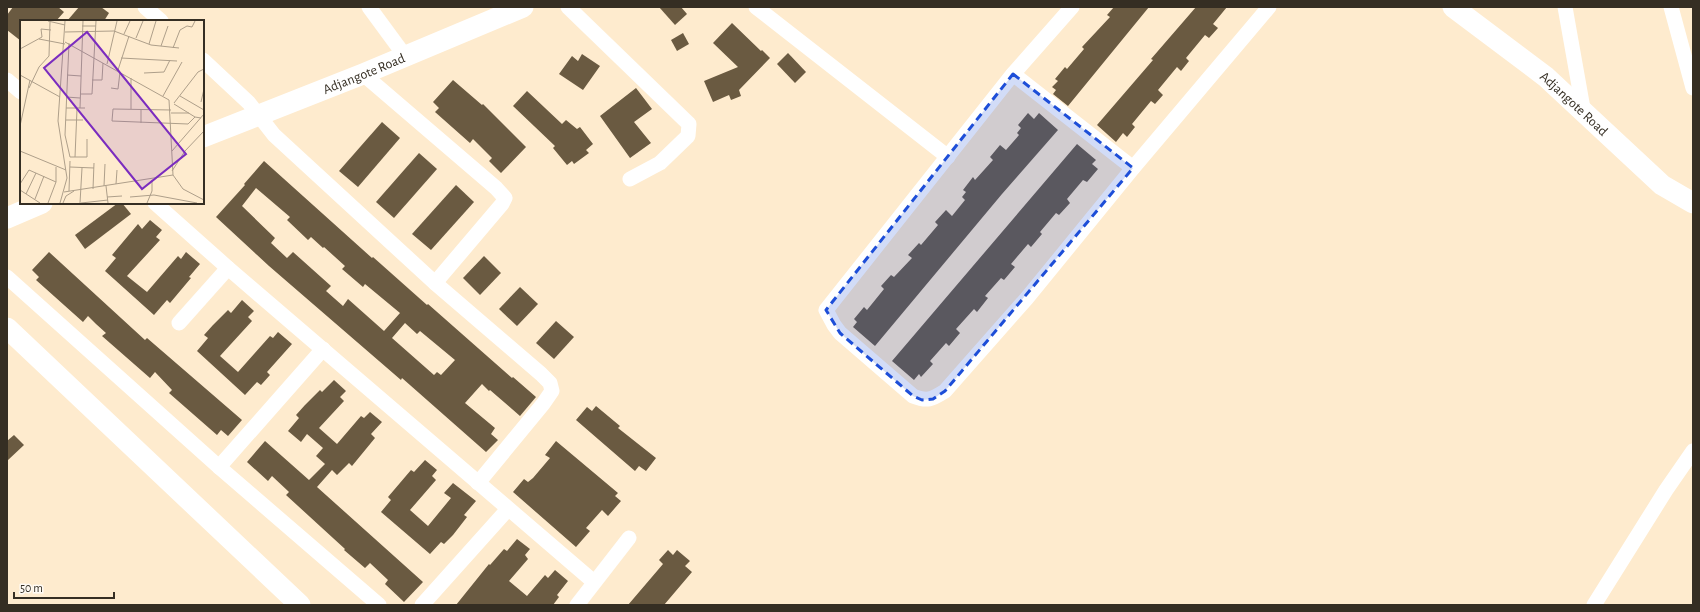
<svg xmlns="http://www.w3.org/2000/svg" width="1700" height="612" font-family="'Alegreya Sans',sans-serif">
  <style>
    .building { fill: #6a5a41; fill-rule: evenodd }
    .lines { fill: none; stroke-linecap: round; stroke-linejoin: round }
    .street { stroke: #fff; stroke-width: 15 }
    .secondary { stroke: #fff; stroke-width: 21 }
    .marked { fill: #1d4ed8; fill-opacity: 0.2; stroke: #1d4ed8; stroke-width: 3; stroke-dasharray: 8 5; stroke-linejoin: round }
    .labels { text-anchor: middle; stroke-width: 4; stroke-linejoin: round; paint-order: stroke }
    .street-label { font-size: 14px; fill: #352e23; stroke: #fefaf4 }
    .inset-road { fill: none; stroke: #ae9f8a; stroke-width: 1 }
    .view { fill: #7b2cbf; fill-opacity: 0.15; stroke: #7b2cbf; stroke-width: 2 }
    .inset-edge { fill: none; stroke: #352e23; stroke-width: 2 }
  </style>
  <rect width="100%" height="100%" fill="#feebce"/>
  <!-- building -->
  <g class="building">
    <path d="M 13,7 L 58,7 L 64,12 L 56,21 L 21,21 L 21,41 L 7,30 L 7,15 Z"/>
    <path d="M 79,7 L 101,7 L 109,13 L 104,21 L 67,21 Z"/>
    <path d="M 659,7 L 681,7 L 687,14 L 675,25 Z"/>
    <path d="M 1114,7 L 1149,7 L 1068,106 L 1053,94 L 1056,90 L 1052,87 L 1058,81 L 1055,79 L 1065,67 L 1067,69 L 1084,49 L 1082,47 L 1110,17 L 1107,15 Z"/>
    <path d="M 1196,7 L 1227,7 L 1213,24 L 1218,28 L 1209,38 L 1205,35 L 1186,58 L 1189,61 L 1181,71 L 1177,67 L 1158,90 L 1163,95 L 1155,104 L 1151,101 L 1132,124 L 1135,127 L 1127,137 L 1123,133 L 1116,142 L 1097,125 L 1153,60 L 1151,59 Z"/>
    <path d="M 732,23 L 761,51 L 762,50 L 770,58 L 739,90 L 741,96 L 731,100 L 729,95 L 713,102 L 704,81 L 738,67 L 713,43 Z"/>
    <path d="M 683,33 L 689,44 L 677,51 L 671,40 Z"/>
    <path d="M 788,53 L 806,72 L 795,83 L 777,64 Z"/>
    <path d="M 582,54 L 600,66 L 583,90 L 559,74 L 572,56 L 578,61 Z"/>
    <path d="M 453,80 L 482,105 L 483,104 L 526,147 L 501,173 L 489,161 L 492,158 L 473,139 L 470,143 L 435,112 L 439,108 L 433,102 Z"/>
    <path d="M 636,88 L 652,109 L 634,122 L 651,143 L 630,158 L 600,116 Z"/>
    <path d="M 527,91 L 562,124 L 566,120 L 577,129 L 580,127 L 593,144 L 586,150 L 589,153 L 574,164 L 572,161 L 567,165 L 553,148 L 555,146 L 513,106 Z"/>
    <path d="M 1028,113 L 1034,119 L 1039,113 L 1058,130 L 1002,194 L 875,346 L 853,327 L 857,322 L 854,319 L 864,307 L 867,310 L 884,289 L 881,286 L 891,275 L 894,277 L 912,258 L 908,255 L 919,243 L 921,245 L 938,225 L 935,222 L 946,210 L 952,216 L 965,200 L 962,197 L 966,192 L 963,190 L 973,177 L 975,180 L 993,160 L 990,157 L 1000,145 L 1006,150 L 1019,135 L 1017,133 L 1021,128 L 1018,125 Z"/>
    <path d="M 382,122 L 400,138 L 358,187 L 339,171 Z"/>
    <path d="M 1077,144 L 1096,160 L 1092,164 L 1098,169 L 1087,182 L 1083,180 L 1067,199 L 1070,203 L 1059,215 L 1056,213 L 1040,232 L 1042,234 L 1031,247 L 1028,244 L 1011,264 L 1015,267 L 1004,280 L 1001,278 L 985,296 L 988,298 L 977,312 L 974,309 L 956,329 L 960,333 L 949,346 L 946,343 L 930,361 L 933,364 L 921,377 L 919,374 L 914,380 L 892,361 Z"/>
    <path d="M 419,153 L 437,169 L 394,218 L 376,202 Z"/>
    <path d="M 264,161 L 372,258 L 373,257 L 427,305 L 428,304 L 512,378 L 513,377 L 536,397 L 520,416 L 490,390 L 489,391 L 482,384 L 465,403 L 495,428 L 491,434 L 498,440 L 486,452 L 402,378 L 401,380 L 269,266 L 216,217 L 245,185 L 244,184 ZM 256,188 L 290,217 L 287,220 L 308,240 L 311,237 L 323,248 L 324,247 L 345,266 L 342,269 L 363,287 L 365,284 L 400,313 L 384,331 L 348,299 L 343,306 L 326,291 L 331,286 L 293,252 L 287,258 L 271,243 L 275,238 L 242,206 ZM 405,323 L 417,334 L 420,331 L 455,360 L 441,375 L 437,372 L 434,375 L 392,338 Z"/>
    <path d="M 456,185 L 474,202 L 431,250 L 412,234 Z"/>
    <path d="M 118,203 L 122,203 L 131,214 L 85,249 L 75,235 Z"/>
    <path d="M 150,220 L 162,230 L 156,237 L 160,240 L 127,276 L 147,292 L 178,256 L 181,259 L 186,252 L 200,264 L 189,277 L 191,278 L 170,303 L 167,300 L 154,315 L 105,271 L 116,258 L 112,255 L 138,224 L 142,229 Z"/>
    <path d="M 49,252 L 145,340 L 147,338 L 242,420 L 228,436 L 221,430 L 217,435 L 169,393 L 172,390 L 155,372 L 150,378 L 102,336 L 106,333 L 96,324 L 88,316 L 83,322 L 36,280 L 39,277 L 32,270 Z"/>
    <path d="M 484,256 L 501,273 L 480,295 L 463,278 Z"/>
    <path d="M 520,287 L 538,304 L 517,326 L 499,309 Z"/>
    <path d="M 242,300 L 254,311 L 248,317 L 252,321 L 220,356 L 238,372 L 270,336 L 273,338 L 278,332 L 292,344 L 267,372 L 270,375 L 261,385 L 257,382 L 245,395 L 197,351 L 208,338 L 204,335 L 213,325 L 228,310 L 231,313 Z"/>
    <path d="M 556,321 L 574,337 L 554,359 L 536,343 Z"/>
    <path d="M 334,380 L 346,391 L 340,397 L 344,401 L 319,428 L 337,444 L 361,416 L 364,418 L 370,412 L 382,422 L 371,434 L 375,438 L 352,466 L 349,463 L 337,475 L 332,470 L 317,487 L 423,582 L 404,602 L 385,584 L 388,580 L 370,563 L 365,568 L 344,550 L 345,549 L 286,495 L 289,492 L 272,476 L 268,481 L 247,462 L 265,441 L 309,480 L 325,464 L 316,456 L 323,448 L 307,434 L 301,442 L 288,431 L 299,418 L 296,415 L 305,405 L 320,390 L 322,392 Z"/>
    <path d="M 596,406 L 620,426 L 618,428 L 656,458 L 646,471 L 639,466 L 635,471 L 576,420 L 587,407 L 592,411 Z"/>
    <path d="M 14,435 L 24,445 L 7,461 L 7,441 Z"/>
    <path d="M 556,441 L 618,493 L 615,496 L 621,501 L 608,516 L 602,510 L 586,528 L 590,531 L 576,547 L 513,492 L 524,479 L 528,482 L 533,478 L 550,458 L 545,455 Z"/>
    <path d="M 425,460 L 437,470 L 432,476 L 436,480 L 410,510 L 428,526 L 451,498 L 444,493 L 453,483 L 476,501 L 464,515 L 467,517 L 453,535 L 444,544 L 441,542 L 430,554 L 381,512 L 391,500 L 388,497 L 411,470 L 414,472 Z"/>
    <path d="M 517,539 L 530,549 L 525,555 L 528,559 L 509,581 L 527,596 L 545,575 L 548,578 L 555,570 L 568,581 L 557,595 L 559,597 L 553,605 L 456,605 L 489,564 L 490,565 L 504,549 L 507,551 Z"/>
    <path d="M 668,550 L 673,555 L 677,550 L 690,561 L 685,566 L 692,572 L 664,605 L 628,605 L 663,564 L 659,560 Z"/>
  </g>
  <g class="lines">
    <!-- street -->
    <g class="street">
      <path d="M 145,7 L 161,21"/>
      <path d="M 369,7 L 405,56"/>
      <path d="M 568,7 L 689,124 L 688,136 L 660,163 L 630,179"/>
      <path d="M 756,7 L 948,157"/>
      <path d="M 1072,7 L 1013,74 L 826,310 L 834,325 L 840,333 L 913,396 C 928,402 932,399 945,391 L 1027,298 L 1133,168 L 1269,7"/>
      <path d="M 1565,7 L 1584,114"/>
      <path d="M 1671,7 L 1693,88"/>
      <path d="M 203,60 L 249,103 L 274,135 L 435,283 L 541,374 L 550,383 L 552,391 L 543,404 L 478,483"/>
      <path d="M 363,74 L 496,188 L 505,198 L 502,204 L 435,283"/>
      <path d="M 1013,74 L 1133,168"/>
      <path d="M 7,80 L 21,92"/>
      <path d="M 155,203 L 228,268 L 594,582"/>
      <path d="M 7,277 L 219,467 L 379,605"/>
      <path d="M 179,323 L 228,268"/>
      <path d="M 219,467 L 323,349"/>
      <path d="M 422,605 L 508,509"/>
      <path d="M 577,605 L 629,538"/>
      <path d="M 1594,605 L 1666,490 L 1693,451"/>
    </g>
    <!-- secondary -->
    <g class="secondary">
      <path id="s1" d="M 1453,7 L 1546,77 L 1662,185 L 1693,203"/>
      <path id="s2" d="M 203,137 L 363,74 L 523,7"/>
      <path d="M 7,218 L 42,203"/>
      <path d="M 7,328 L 300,605"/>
    </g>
  </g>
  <!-- marked area -->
  <path class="marked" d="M 1013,74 L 1133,168 L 945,391 L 933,399 L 922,400 L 913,396 L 840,333 L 826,310 Z"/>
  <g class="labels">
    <!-- street labels -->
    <g class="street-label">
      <text dy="5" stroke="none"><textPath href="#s2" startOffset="173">Adjangote Road</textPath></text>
      <text dy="5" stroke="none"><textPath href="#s1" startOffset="155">Adjangote Road</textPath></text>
    </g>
  </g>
  <!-- overview -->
  <g transform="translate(20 20)">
    <rect width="184" height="184" fill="#feebce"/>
    <path class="inset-road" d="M 28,1 L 45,5M 62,6 L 76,6M 45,12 L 94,11 L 131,25 L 159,28M 104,14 L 110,1M 116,18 L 123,1M 19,19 L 45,24M 45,22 L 149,80 L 153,155 L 163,169 L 184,180M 49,23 L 45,115 L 50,137 L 67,137 L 67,119M 129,24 L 136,1M 141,26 L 148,6M 153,28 L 160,10 L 167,6 L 172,7 L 175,1M 0,29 L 22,17 L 21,9 L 31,10M 101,38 L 157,41M 87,44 L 97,1M 98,50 L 109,16M 124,53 L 144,52 L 150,40M 0,55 L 40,77M 47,55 L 61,56M 111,58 L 111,89M 72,60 L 82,60 L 83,43M 9,68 L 19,47 L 29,36 L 30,2M 91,68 L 98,69 L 100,52M 60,74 L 72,74 L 76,1M 143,76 L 162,42M 160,76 L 184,90M 46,77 L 60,78M 181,82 L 184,69M 154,83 L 178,52 L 184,49M 154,84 L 175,97 L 181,98M 46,88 L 65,88M 60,88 L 63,1M 121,89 L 121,103M 151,90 L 93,89 L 92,101 L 168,104 L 175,97M 151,93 L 169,93M 46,100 L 63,100M 0,106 L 10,60M 0,131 L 46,150M 152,131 L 184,94M 55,137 L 57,89M 36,147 L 36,162M 50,147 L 74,148M 152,151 L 165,131 L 184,111M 0,164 L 9,150 L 36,162 L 28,183M 96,164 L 97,150M 84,166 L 85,144M 86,166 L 88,183M 73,169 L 74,143M 0,170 L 20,183M 49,171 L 50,141M 44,172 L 153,155M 6,174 L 16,153M 87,177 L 102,176M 110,177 L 134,175 L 177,183M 15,179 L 24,156M 40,183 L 47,158 L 38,101 L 45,1M 43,183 L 46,176 L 54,171M 60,183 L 62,148M 61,183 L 88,180M 127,183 L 132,171 L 132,160"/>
    <path class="view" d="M 67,12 L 166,134 L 122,169 L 24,48 Z"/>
    <rect width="184" height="184" class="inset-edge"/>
  </g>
  <!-- border -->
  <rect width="1700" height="612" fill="none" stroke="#352e23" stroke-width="16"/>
  <!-- scale -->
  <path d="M14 592v6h100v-6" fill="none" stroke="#352e23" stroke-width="2"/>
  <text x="20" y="592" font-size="12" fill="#352e23" stroke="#fefaf4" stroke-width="3" paint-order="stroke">50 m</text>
</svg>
